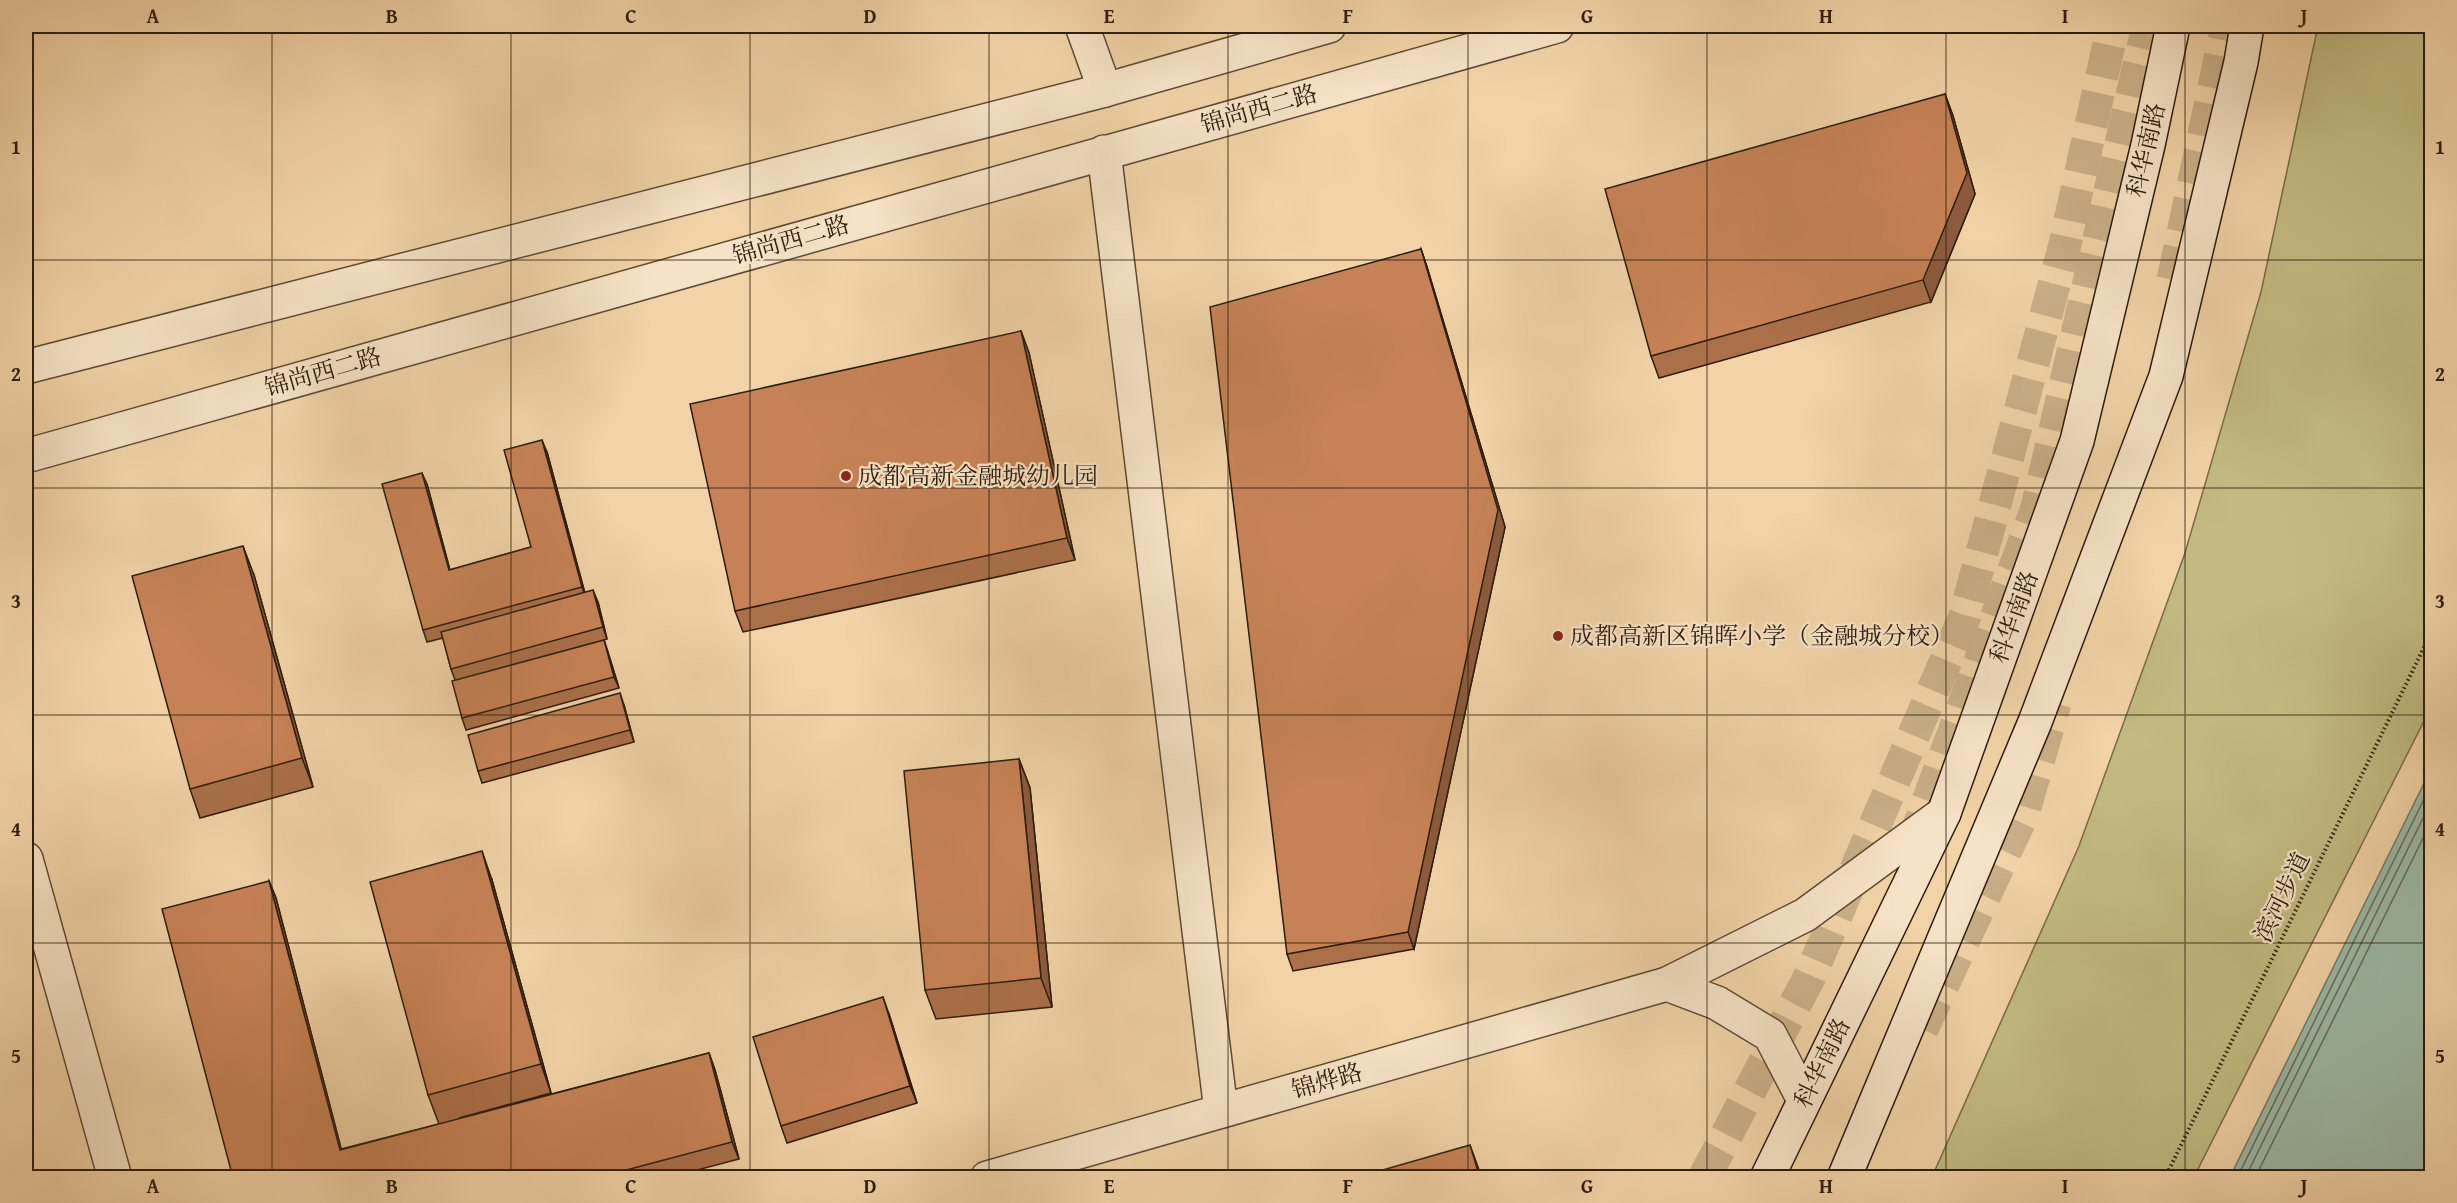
<svg xmlns="http://www.w3.org/2000/svg" width="2457" height="1203" font-family="'Gentium Book Plus','Noto Serif SC',serif">
  <style>
    .green { fill: #c2ba82; stroke: #786c46; stroke-width: 1.5 }
    .water { fill: #9bb8a6; stroke: #6f7a68; stroke-width: 1.5 }
    .lines { fill: none; stroke-linecap: round; stroke-linejoin: round }
    .shore { stroke: #646a58; stroke-width: 1.5 }
    .trunk-tunnel { stroke: #caaf88; stroke-width: 33; stroke-dasharray: 33 16; stroke-linecap: butt }
    .minor-casing { stroke: #5e4a32; stroke-width: 36 }
    .tertiary-casing { stroke: #5e4a32; stroke-width: 36 }
    .secondary-casing { stroke: #2d1d0b; stroke-width: 36 }
    .path { stroke: #2d1d0b; stroke-width: 4; stroke-dasharray: 1.5 3; stroke-linecap: butt }
    .minor { stroke: #f6e2c6; stroke-width: 33 }
    .tertiary { stroke: #f6e2c6; stroke-width: 33 }
    .secondary { stroke: #f6e2c6; stroke-width: 33 }
    .wall { fill: #aa704a; stroke: #2d1d0b; stroke-width: 1.5 }
    .shaded-wall { fill: #8b5b3c; stroke: #2d1d0b; stroke-width: 1.5 }
    .building { fill: #c68256; stroke: #2d1d0b; stroke-width: 1.5 }
    .grid { fill: none; stroke: #2d1d0b; stroke-width: 1.5; stroke-opacity: 0.55 }
    .poi-dot { fill: #8f2418; stroke: #f6e2c6; stroke-width: 2 }
    .labels { text-anchor: middle; stroke-width: 4.5; stroke-linejoin: round; paint-order: stroke }
    .street-label { font-size: 24px; fill: #2d1d0b; stroke: #f6e2c6 }
    .poi-label { font-size: 24px; fill: #2d1d0b; stroke: #f6e2c6; text-anchor: start }
    .neatline { fill: none; stroke: #2d1d0b; stroke-width: 2 }
    .grid-label { font-size: 20px; text-anchor: middle; font-weight: bold; fill: #2d1d0b }
  </style>
  <rect width="100%" height="100%" fill="#f1d3a7"/>
  <filter id="stains"><feTurbulence type="fractalNoise" baseFrequency=".00333" numOctaves="4"/><feColorMatrix values="0 0 0 0 .2 0 0 0 0 .09 0 0 0 0 .02 0 0 0 .5 -.17"/></filter>
  <radialGradient id="worn" r=".72"><stop offset=".6" stop-color="#630" stop-opacity="0"/><stop offset="1" stop-color="#630" stop-opacity=".3"/></radialGradient>
  <!-- green -->
  <path class="green" d="M 2318,26 L 2431,26 L 2431,707 L 2194,1177 L 1932,1177 L 2079,846 L 2185,553 L 2261,292 Z"/>
  <!-- water -->
  <path class="water" d="M 2431,769 L 2431,1177 L 2230,1177 Z"/>
  <g class="lines">
    <!-- shore -->
    <g class="shore">
      <path d="M 2237,1178 L 2432,783"/>
      <path d="M 2245,1178 L 2432,800"/>
      <path d="M 2255,1178 L 2432,820"/>
    </g>
    <!-- trunk-tunnel -->
    <g class="trunk-tunnel">
      <path d="M 2173,280 L 2227,26"/>
      <path d="M 1911,847 L 2037,508 L 2148,26"/>
      <path d="M 1922,1029 L 2023,814 L 2055,703"/>
      <path d="M 1704,1178 L 1810,976 L 1965,616 L 2065,244 L 2113,26"/>
    </g>
    <defs>
      <g id="minor">
        <path d="M 1082,26 L 1105,90"/>
        <path d="M 1104,152 L 1221,1111"/>
        <path d="M 26,859 L 115,1178"/>
        <path d="M 1667,984 L 1717,1003 L 1770,1035 L 1804,1100"/>
        <path d="M 987,1178 L 1667,984 L 1805,915 L 1944,813"/>
      </g>
      <g id="tertiary">
        <path d="M 26,367 L 1105,90 L 1329,26"/>
        <path d="M 26,456 L 1557,26"/>
      </g>
      <g id="secondary">
        <path d="M 1767,1178 L 1944,813 L 2077,441 L 2148,145 L 2173,26"/>
        <path d="M 1844,1178 L 2035,722 L 2166,376 L 2241,62 L 2247,26"/>
      </g>
    </defs>
    <!-- minor casing -->
    <use href="#minor" class="minor-casing"/>
    <!-- tertiary casing -->
    <use href="#tertiary" class="tertiary-casing"/>
    <!-- secondary casing -->
    <use href="#secondary" class="secondary-casing"/>
    <!-- path -->
    <path class="path" d="M 2165,1178 L 2432,631"/>
    <!-- minor -->
    <use href="#minor" class="minor"/>
    <!-- tertiary -->
    <use href="#tertiary" class="tertiary"/>
    <!-- secondary -->
    <use href="#secondary" class="secondary"/>
  </g>
  <!-- wall -->
  <g class="wall">
    <path d="M 1945,94 L 1953,116 L 1975,194 L 1931,302 L 1659,378 L 1651,356 Z"/>
    <path d="M 1421,249 L 1427,267 L 1505,527 L 1414,949 L 1293,971 L 1287,954 Z"/>
    <path d="M 1021,331 L 1029,353 L 1075,560 L 743,632 L 735,611 Z"/>
    <path d="M 547,452 L 585,593 L 598,602 L 607,639 L 604,640 L 619,688 L 466,730 L 462,718 L 455,680 L 451,669 L 443,638 L 427,642 L 423,630 L 427,484 L 450,570 L 531,547 Z"/>
    <path d="M 254,575 L 313,787 L 200,818 L 190,789 Z"/>
    <path d="M 624,705 L 634,742 L 482,783 L 478,771 Z"/>
    <path d="M 1019,759 L 1030,788 L 1052,1007 L 936,1019 L 925,990 Z"/>
    <path d="M 492,880 L 551,1093 L 459,1118 L 709,1053 L 715,1070 L 739,1159 L 667,1178 L 233,1178 L 269,881 L 276,898 L 341,1149 L 439,1124 L 428,1095 Z"/>
    <path d="M 889,1014 L 917,1103 L 787,1143 L 781,1126 Z"/>
  </g>
  <!-- shaded-wall -->
  <g class="shaded-wall">
    <path d="M 1945,94 L 1953,116 L 1975,194 L 1931,302 L 1923,280 Z"/>
    <path d="M 1421,249 L 1427,267 L 1505,527 L 1414,949 L 1408,932 Z"/>
    <path d="M 1021,331 L 1029,353 L 1075,560 L 1067,538 Z"/>
    <path d="M 542,440 L 547,452 L 586,598 L 582,587 Z"/>
    <path d="M 422,473 L 427,484 L 453,582 L 449,570 Z"/>
    <path d="M 243,546 L 254,575 L 313,787 L 302,758 Z"/>
    <path d="M 593,590 L 598,602 L 607,639 L 603,627 Z"/>
    <path d="M 604,640 L 608,652 L 619,688 L 614,677 Z"/>
    <path d="M 620,693 L 624,705 L 634,742 L 630,730 Z"/>
    <path d="M 1019,759 L 1030,788 L 1052,1007 L 1041,978 Z"/>
    <path d="M 482,851 L 492,880 L 551,1093 L 541,1064 Z"/>
    <path d="M 269,881 L 276,898 L 346,1167 L 340,1150 Z"/>
    <path d="M 883,997 L 889,1014 L 917,1103 L 910,1086 Z"/>
    <path d="M 709,1053 L 715,1070 L 739,1159 L 732,1142 Z"/>
    <path d="M 1470,1145 L 1482,1178 L 1480,1178 Z"/>
  </g>
  <!-- building -->
  <g class="building">
    <path d="M 1945,94 L 1967,173 L 1923,280 L 1651,356 L 1605,189 Z"/>
    <path d="M 1421,249 L 1498,510 L 1408,932 L 1287,954 L 1210,307 Z"/>
    <path d="M 1021,331 L 1067,538 L 735,611 L 690,404 Z"/>
    <path d="M 542,440 L 582,587 L 423,630 L 382,484 L 422,473 L 449,570 L 531,547 L 504,450 Z"/>
    <path d="M 243,546 L 302,758 L 190,789 L 132,576 Z"/>
    <path d="M 593,590 L 603,627 L 451,669 L 441,632 Z"/>
    <path d="M 604,640 L 614,677 L 462,718 L 452,681 Z"/>
    <path d="M 620,693 L 630,730 L 478,771 L 468,735 Z"/>
    <path d="M 1019,759 L 1041,978 L 925,990 L 904,771 Z"/>
    <path d="M 482,851 L 541,1064 L 428,1095 L 370,882 Z"/>
    <path d="M 269,881 L 340,1150 L 709,1053 L 732,1142 L 596,1178 L 233,1178 L 162,909 Z"/>
    <path d="M 883,997 L 910,1086 L 781,1126 L 753,1037 Z"/>
    <path d="M 1470,1145 L 1480,1178 L 1365,1178 L 1365,1175 Z"/>
  </g>
  <!-- grid -->
  <path class="grid" d="M 272,26 L 272,1178M 511,26 L 511,1178M 750,26 L 750,1178M 989,26 L 989,1178M 1228,26 L 1228,1178M 1468,26 L 1468,1178M 1707,26 L 1707,1178M 1946,26 L 1946,1178M 2185,26 L 2185,1178M 26,260 L 2432,260M 26,488 L 2432,488M 26,715 L 2432,715M 26,943 L 2432,943"/>
  <!-- markers -->
  <g class="poi-dot">
    <circle cx="846" cy="476" r="6"/>
    <circle cx="1558" cy="636" r="6"/>
  </g>
  <g class="labels">
    <!-- street labels -->
    <g class="street-label">
      <text transform="translate(1259 109) rotate(-16)" y="8">锦尚西二路</text>
      <text transform="translate(2146 150) rotate(-77)" y="8">科华南路</text>
      <text transform="translate(791 240) rotate(-16)" y="8">锦尚西二路</text>
      <text transform="translate(323 372) rotate(-16)" y="8">锦尚西二路</text>
      <text transform="translate(2014 617) rotate(-70)" y="8">科华南路</text>
      <text transform="translate(2282 897) rotate(-64)" y="8">滨河步道</text>
      <text transform="translate(1822 1063) rotate(-64)" y="8">科华南路</text>
      <text transform="translate(1327 1081) rotate(-16)" y="8">锦烨路</text>
    </g>
    <!-- poi labels -->
    <g class="poi-label">
      <text x="858" y="484">成都高新金融城幼儿园</text>
      <text x="1570" y="644">成都高新区锦晖小学（金融城分校）</text>
    </g>
  </g>
  <!-- margin -->
  <rect width="2457" height="1203" fill="none" stroke="#f1d3a7" stroke-width="66"/>
  <rect x="33" y="33" width="2391" height="1137" class="neatline"/>
  <g class="grid-label">
    <text x="153" y="23">A</text>
    <text x="392" y="23">B</text>
    <text x="631" y="23">C</text>
    <text x="870" y="23">D</text>
    <text x="1109" y="23">E</text>
    <text x="1348" y="23">F</text>
    <text x="1587" y="23">G</text>
    <text x="1826" y="23">H</text>
    <text x="2065" y="23">I</text>
    <text x="2304" y="23">J</text>
    <text x="16" y="154">1</text>
    <text x="2440" y="154">1</text>
    <text x="16" y="381">2</text>
    <text x="2440" y="381">2</text>
    <text x="16" y="608">3</text>
    <text x="2440" y="608">3</text>
    <text x="16" y="836">4</text>
    <text x="2440" y="836">4</text>
    <text x="16" y="1063">5</text>
    <text x="2440" y="1063">5</text>
    <text x="153" y="1193">A</text>
    <text x="392" y="1193">B</text>
    <text x="631" y="1193">C</text>
    <text x="870" y="1193">D</text>
    <text x="1109" y="1193">E</text>
    <text x="1348" y="1193">F</text>
    <text x="1587" y="1193">G</text>
    <text x="1826" y="1193">H</text>
    <text x="2065" y="1193">I</text>
    <text x="2304" y="1193">J</text>
  </g>
  <rect width="100%" height="100%" filter="url(#stains)"/>
  <rect width="100%" height="100%" fill="url(#worn)"/>
</svg>
